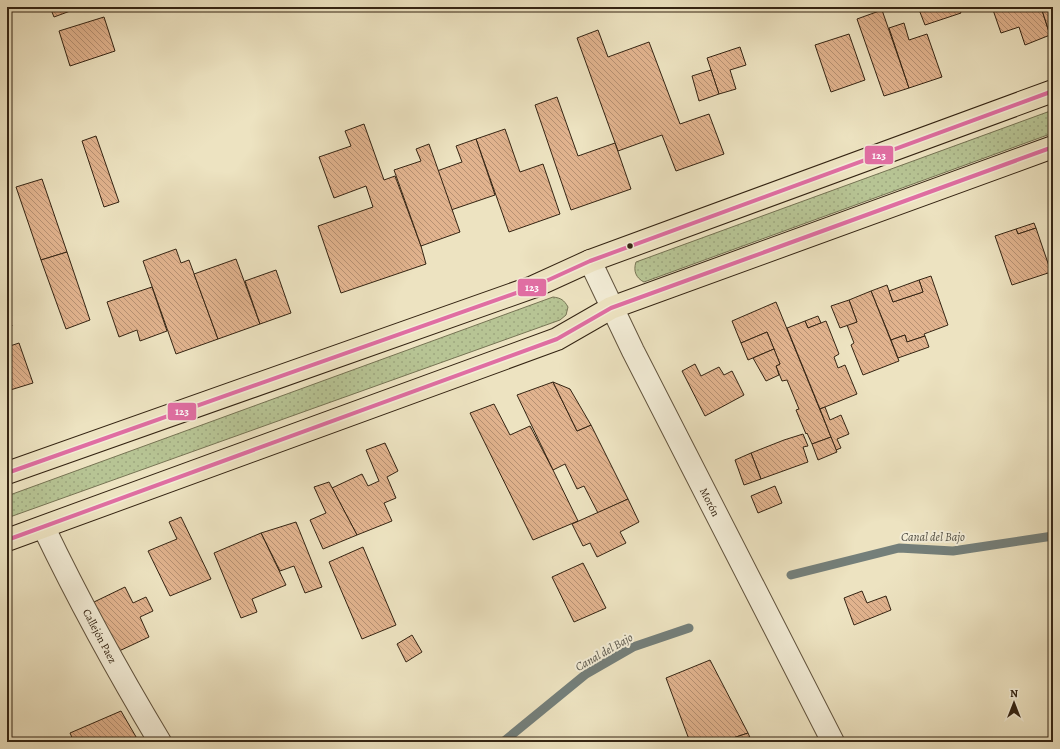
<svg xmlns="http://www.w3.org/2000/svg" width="1060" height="749" font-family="Alegreya,serif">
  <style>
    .grass { fill: url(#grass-dots); stroke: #767454 }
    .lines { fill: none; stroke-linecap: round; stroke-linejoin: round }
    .stream { stroke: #747f7a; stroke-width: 9 }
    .building { fill: url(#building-back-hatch); stroke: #342413 }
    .minor-casing { stroke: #62543e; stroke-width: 24 }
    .major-casing { stroke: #342413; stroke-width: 24 }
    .minor { stroke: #f3edd7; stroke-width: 22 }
    .major { stroke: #ede3c1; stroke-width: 22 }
    .bus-1-casing { stroke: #f3edd7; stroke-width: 7 }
    .bus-1 { stroke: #e06ea2; stroke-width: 4 }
    .bus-dot { fill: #342413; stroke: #f3edd7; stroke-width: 1.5 }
    .labels { text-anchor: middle; stroke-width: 4; stroke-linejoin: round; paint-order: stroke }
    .street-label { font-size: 11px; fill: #342413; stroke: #f3edd7 }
    .water-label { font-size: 12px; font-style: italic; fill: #545147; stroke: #f3edd7 }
    .line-badge { stroke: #f3edd7; stroke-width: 1.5 }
    .badge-label { font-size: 11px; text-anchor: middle; font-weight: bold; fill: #fff }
  </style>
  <defs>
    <pattern id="grass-dots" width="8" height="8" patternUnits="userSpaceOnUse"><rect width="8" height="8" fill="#b7c494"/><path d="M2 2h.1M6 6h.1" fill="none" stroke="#9ea87f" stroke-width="1.8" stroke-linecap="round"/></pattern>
    <pattern id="building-back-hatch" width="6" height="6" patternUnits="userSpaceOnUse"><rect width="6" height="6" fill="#e1b38e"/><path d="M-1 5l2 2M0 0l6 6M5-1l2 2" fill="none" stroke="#b79173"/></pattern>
  </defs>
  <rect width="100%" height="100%" fill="#ede3c1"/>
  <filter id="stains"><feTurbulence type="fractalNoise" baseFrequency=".005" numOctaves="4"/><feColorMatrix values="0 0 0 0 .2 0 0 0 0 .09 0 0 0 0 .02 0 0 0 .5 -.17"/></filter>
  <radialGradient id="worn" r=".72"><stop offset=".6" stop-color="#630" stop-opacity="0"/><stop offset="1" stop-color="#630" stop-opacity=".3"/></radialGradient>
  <!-- grass -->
  <g class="grass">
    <path d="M 1053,110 L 1053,133 L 644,282 C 636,278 633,271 636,262 Z"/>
    <path d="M 553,297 C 561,298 564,300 568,307 L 566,315 L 560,320 L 7,518 L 7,496 Z"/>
  </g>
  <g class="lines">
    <!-- stream -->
    <g class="stream">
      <path d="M 791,575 L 899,548 L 953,551 L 1053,536"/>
      <path d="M 503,742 L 586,674 L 633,647 L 689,628"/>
    </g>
  </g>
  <!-- building -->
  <g class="building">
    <path d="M 50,7 L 81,7 L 54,17 Z"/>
    <path d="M 918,7 L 958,7 L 961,13 L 925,25 Z"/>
    <path d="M 992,7 L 1041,7 L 1050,35 L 1025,45 L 1019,27 L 1001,33 Z"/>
    <path d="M 1041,7 L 1053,7 L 1053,34 L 1050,35 Z"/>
    <path d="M 882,10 L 909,88 L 884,96 L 857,19 Z"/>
    <path d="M 104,17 L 115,51 L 70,66 L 59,31 Z"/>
    <path d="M 904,23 L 909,40 L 927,34 L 942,77 L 909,88 L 889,28 Z"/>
    <path d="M 598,30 L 608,57 L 649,42 L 680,124 L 709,114 L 724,154 L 676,171 L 662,135 L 618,151 L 577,38 Z"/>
    <path d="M 849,34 L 865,80 L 831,92 L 815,45 Z"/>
    <path d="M 740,47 L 746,65 L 730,70 L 736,89 L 719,94 L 707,58 Z"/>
    <path d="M 711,70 L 719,94 L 699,101 L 692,76 Z"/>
    <path d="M 557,97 L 578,156 L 615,143 L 631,189 L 571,210 L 535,105 Z"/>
    <path d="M 364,124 L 384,180 L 395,176 L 421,246 L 426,264 L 341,293 L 318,226 L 373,207 L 366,186 L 334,198 L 319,157 L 351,146 L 345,131 Z"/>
    <path d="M 505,129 L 520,172 L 543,164 L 560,214 L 509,232 L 476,139 Z"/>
    <path d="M 96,136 L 119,202 L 104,207 L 82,141 Z"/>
    <path d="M 476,139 L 495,195 L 451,210 L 437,171 L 462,162 L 456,146 Z"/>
    <path d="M 429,144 L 460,232 L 421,246 L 394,170 L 421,161 L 416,149 Z"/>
    <path d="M 42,179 L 67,252 L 41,260 L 16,187 Z"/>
    <path d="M 1034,223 L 1036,228 L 1018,234 L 1016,229 Z"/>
    <path d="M 1036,228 L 1051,272 L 1012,285 L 995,236 L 1016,229 L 1018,234 Z"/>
    <path d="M 176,249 L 181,263 L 189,260 L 218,339 L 176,354 L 143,261 Z"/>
    <path d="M 67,252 L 90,320 L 66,329 L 41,260 Z"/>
    <path d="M 236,259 L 260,324 L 218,339 L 194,274 Z"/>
    <path d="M 276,270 L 291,313 L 260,324 L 245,281 Z"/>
    <path d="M 931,276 L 948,325 L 924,334 L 925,336 L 907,342 L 905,335 L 891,340 L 871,291 L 887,285 L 893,302 L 923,292 L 919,280 Z"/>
    <path d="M 919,280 L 923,292 L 893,302 L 889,291 Z"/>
    <path d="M 152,287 L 167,331 L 140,341 L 137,330 L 119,337 L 107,302 Z"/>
    <path d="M 871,291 L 899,361 L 863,375 L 851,345 L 854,343 L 847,325 L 857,322 L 849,300 Z"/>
    <path d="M 849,300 L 857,322 L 840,328 L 831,306 Z"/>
    <path d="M 776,302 L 831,437 L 812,444 L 807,433 L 806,434 L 796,410 L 799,409 L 787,380 L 782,381 L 776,366 L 780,364 L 767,332 L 741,343 L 732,321 Z"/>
    <path d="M 7,312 L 12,326 L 7,328 Z"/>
    <path d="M 818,316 L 821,323 L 808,328 L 805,321 Z"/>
    <path d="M 805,321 L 808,328 L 826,321 L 839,354 L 834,357 L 838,368 L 845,365 L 857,394 L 820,409 L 787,328 Z"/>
    <path d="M 767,332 L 774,349 L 748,360 L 741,343 Z"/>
    <path d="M 905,335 L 907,342 L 925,336 L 929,347 L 898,358 L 891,340 Z"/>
    <path d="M 19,343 L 33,383 L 7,391 L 7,347 Z"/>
    <path d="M 774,349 L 780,364 L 776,366 L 779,375 L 766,381 L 753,358 Z"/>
    <path d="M 695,364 L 701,376 L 719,367 L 724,375 L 732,371 L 744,395 L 705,416 L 682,371 Z"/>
    <path d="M 553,382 L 577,431 L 591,425 L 628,499 L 598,513 L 584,486 L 577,489 L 565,464 L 553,470 L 517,395 Z"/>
    <path d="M 553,382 L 570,389 L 591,425 L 577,431 Z"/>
    <path d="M 494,404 L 510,435 L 530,426 L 553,470 L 578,521 L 533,540 L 470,413 Z"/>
    <path d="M 825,407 L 830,420 L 841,415 L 849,434 L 837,439 L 841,448 L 836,450 L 820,409 Z"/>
    <path d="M 803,434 L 808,446 L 803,447 L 808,462 L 761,479 L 751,453 L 784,440 Z"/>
    <path d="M 831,437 L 837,452 L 818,460 L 812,444 Z"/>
    <path d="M 385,443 L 398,471 L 387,477 L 396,498 L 384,503 L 392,521 L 357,535 L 332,488 L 362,474 L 368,486 L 379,481 L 366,450 Z"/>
    <path d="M 751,453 L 761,479 L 744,485 L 735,460 Z"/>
    <path d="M 329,482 L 357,535 L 323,549 L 310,520 L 326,513 L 314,487 Z"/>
    <path d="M 775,486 L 782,503 L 758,513 L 751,496 Z"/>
    <path d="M 628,499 L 639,522 L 620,532 L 626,543 L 597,557 L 590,543 L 583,546 L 572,524 Z"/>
    <path d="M 181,517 L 211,579 L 170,596 L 148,551 L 177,539 L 169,522 Z"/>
    <path d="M 296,522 L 322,587 L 305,593 L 294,566 L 280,571 L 261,533 Z"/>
    <path d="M 261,533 L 286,585 L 252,599 L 257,612 L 241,618 L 214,553 Z"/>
    <path d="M 363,547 L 396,625 L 362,639 L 329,562 Z"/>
    <path d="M 583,563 L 606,608 L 574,622 L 552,577 Z"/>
    <path d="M 125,587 L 133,603 L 146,597 L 153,611 L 140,617 L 149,637 L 117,652 L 94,602 Z"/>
    <path d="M 862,591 L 867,603 L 886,596 L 891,610 L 854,625 L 844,598 Z"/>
    <path d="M 412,635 L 422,652 L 406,662 L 397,644 Z"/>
    <path d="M 710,660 L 748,733 L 721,742 L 701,742 L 699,739 L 694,742 L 690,742 L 666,678 Z"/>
    <path d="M 121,711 L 139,742 L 74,742 L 70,733 Z"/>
    <path d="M 748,733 L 752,742 L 721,742 Z"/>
  </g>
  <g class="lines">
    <defs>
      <g id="minor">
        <path d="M 590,261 L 633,351 L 833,742"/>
        <path d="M 44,528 C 79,601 118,672 160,742"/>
      </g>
      <g id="major">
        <path d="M 7,473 L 533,287 L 590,261 L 1053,91"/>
        <path d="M 7,540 L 557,339 L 611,308 L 1053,147"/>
      </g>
    </defs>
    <!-- minor casing -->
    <use href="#minor" class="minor-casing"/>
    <!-- major casing -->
    <use href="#major" class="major-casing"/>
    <!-- minor -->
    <use href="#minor" class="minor"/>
    <!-- major -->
    <use href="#major" class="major"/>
    <defs>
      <g id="bus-1">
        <path d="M 7,473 L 533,287 L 590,261 L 1053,91"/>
        <path d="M 7,540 L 557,339 L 611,308 L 1053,147"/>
      </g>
    </defs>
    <!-- bus-1 casing -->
    <use href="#bus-1" class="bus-1-casing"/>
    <!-- bus-1 -->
    <use href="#bus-1" class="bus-1"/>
  </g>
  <!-- markers -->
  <circle class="bus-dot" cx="630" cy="246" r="3.5"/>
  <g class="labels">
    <!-- street labels -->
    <g class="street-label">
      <text transform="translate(710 502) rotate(63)" y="4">Morón</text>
      <text transform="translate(100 636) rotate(62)" y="4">Callejón Paez</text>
    </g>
    <!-- water labels -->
    <g class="water-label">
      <text x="933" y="541">Canal del Bajo</text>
      <text transform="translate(604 652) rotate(-30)" y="4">Canal del Bajo</text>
    </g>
  </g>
  <g class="line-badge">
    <rect x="864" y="145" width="30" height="20" rx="4" fill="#e06ea2"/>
    <rect x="517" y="278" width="30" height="19" rx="4" fill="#e06ea2"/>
    <rect x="167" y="402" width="30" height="19" rx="4" fill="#e06ea2"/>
  </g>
  <g class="badge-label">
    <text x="879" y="159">123</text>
    <text x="532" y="291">123</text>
    <text x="182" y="415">123</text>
  </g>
  <!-- margin -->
  <rect width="1060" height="749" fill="none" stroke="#ede3c1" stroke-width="24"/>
  <rect x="8" y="8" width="1044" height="733" fill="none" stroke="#342413" stroke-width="2"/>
  <rect x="12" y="12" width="1036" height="725" fill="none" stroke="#342413"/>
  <!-- north arrow -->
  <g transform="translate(1014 703)" stroke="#f3edd7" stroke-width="3" paint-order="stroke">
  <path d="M0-3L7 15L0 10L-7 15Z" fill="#342413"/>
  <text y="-6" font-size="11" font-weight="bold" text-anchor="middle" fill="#342413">N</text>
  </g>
  <rect width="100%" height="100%" filter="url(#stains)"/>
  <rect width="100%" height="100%" fill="url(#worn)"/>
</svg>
